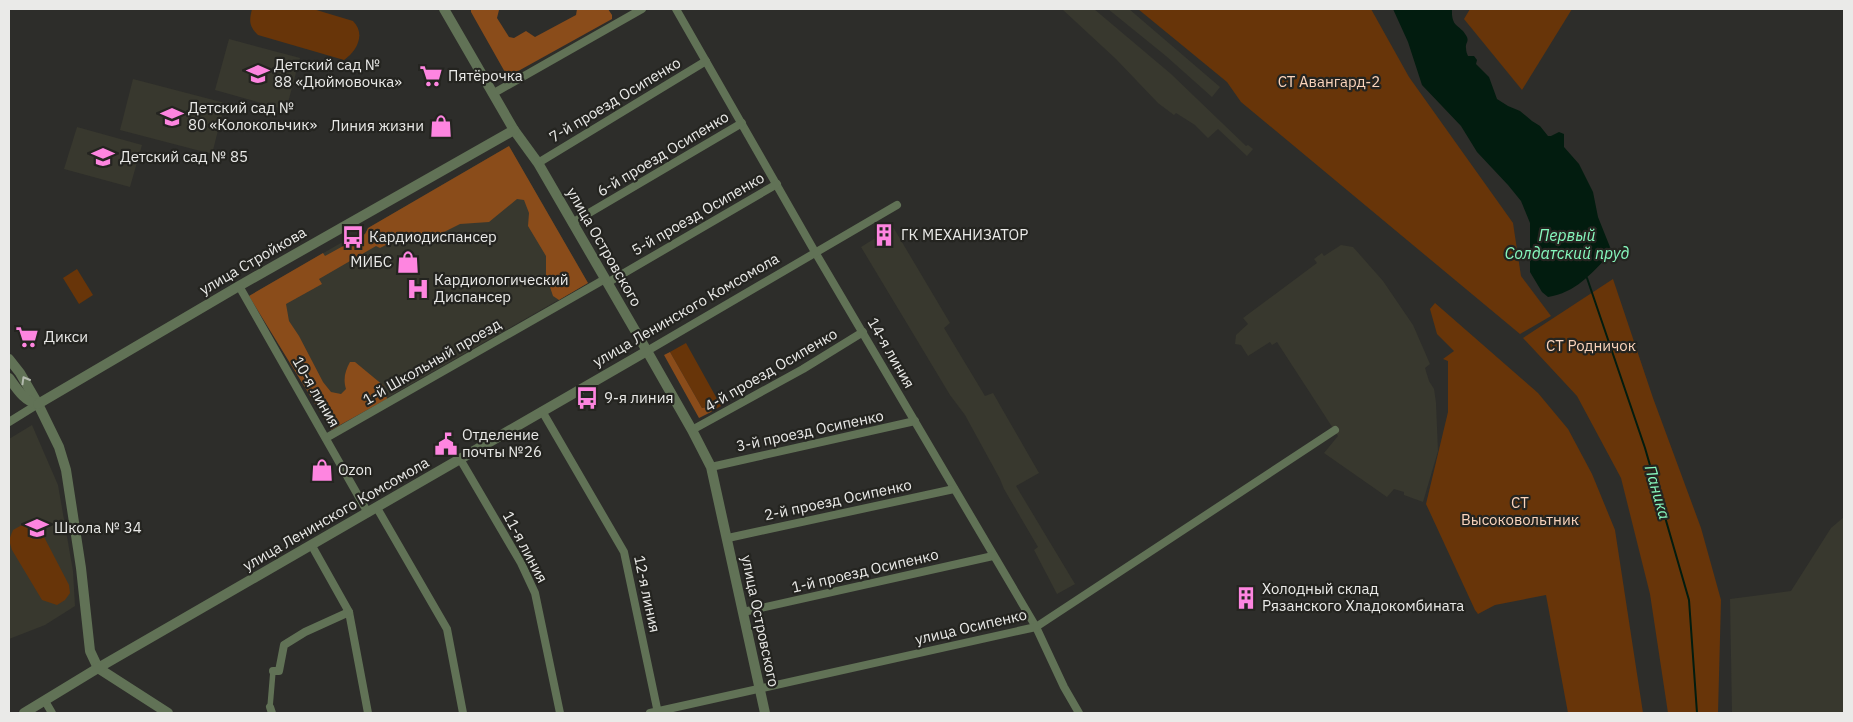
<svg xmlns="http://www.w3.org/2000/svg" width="1853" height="722" font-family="'IBM Plex Sans',sans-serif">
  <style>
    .built { fill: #38382e }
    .green { fill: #683509 }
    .forest { fill: #8a4c1a }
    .water { fill: #021c0f }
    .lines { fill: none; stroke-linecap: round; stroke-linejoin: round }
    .stream { stroke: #021c0f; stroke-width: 2 }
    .pedestrian { stroke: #617256; stroke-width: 5.5 }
    .minor { stroke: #617256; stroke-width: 8 }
    .tertiary { stroke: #617256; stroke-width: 10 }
    .oneway { stroke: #b3baae }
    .labels { text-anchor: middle; stroke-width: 4.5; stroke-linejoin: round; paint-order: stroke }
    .poi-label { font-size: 15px; fill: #eaeae8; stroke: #242420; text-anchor: start }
    .park-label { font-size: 15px; fill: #fad4bc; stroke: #242420 }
    .street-label { font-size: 15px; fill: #eaeae8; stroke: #242420 }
    .water-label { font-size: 16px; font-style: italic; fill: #87f9be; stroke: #242420 }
  </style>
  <rect width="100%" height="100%" fill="#2d2d2a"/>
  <!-- built -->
  <g class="built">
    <path d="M 1062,9 L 1094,9 L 1171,74 L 1246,146 L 1248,145 L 1253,149 L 1247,156 L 1218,129 L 1208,138 L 1195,125 L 1176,113 L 1174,115 L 1158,103 L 1116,59 Z"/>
    <path d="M 1108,9 L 1129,9 L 1220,87 L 1212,97 L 1166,56 Z"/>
    <path d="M 229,39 L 300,58 L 286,110 L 215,90 Z"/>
    <path d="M 133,79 L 225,103 L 212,154 L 120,130 Z"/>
    <path d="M 77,127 L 142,145 L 130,187 L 64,169 Z"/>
    <path d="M 509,146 L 588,283 L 331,430 L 249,296 L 346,240 L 351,242 L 365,234 L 368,228 Z"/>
    <path d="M 893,227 L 950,323 L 944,328 L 985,396 L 993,393 L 1039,473 L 1016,486 L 1075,584 L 1057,594 L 1034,550 L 1038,547 L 1004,489 L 1000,479 L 965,415 L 950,395 L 861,247 Z"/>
    <path d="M 1341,245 L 1353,247 L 1383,281 L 1413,325 L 1430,364 L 1425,368 L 1429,381 L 1434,389 L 1436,403 L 1438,451 L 1423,502 L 1404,495 L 1404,492 L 1394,489 L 1387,497 L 1324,453 L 1338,436 L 1277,342 L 1272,345 L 1270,342 L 1248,356 L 1241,345 L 1235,344 L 1236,335 L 1248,324 L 1243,318 L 1317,263 L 1314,259 L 1322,253 L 1324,256 Z"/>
    <path d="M 32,425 L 58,485 L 73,571 L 75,606 L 45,625 L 9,639 L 9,439 Z"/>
    <path d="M 1844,517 L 1844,713 L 1732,713 L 1730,599 L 1791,591 L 1831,528 Z"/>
  </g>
  <!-- green -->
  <g class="green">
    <path d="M 252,9 L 313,9 L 353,21 C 366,34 357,51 344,60 L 258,35 C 249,26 249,21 252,9 Z"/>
    <path d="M 1138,9 L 1371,9 L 1409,77 L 1513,223 L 1521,276 L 1551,316 L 1520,334 L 1241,102 L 1227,82 Z"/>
    <path d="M 1470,9 L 1572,9 L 1522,90 L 1464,19 Z"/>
    <path d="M 77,269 L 93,295 L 79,304 L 63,278 Z"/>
    <path d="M 1613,279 L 1653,398 L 1701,528 L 1721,600 L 1718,713 L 1668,713 L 1650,594 L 1621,478 L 1577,396 L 1523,338 Z"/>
    <path d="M 1435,303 L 1538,393 L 1568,429 L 1592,474 L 1615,530 L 1643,713 L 1568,713 L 1546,595 L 1495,605 L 1478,614 L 1475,610 L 1426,504 L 1448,412 L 1448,361 L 1443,359 L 1454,351 L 1437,334 L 1430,309 Z"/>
    <path d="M 686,343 L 721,406 L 711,412 L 708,407 L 702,408 L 670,352 Z"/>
    <path d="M 22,525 L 34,526 L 42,533 L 69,585 L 70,593 L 65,600 L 57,605 L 42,600 L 12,550 L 9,540 L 13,530 Z"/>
  </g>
  <!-- forest -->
  <g class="forest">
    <path d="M 471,9 L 501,9 L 499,10 L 497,18 L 509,37 L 514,38 L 526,31 L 535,37 L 576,15 L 577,9 L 608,9 L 612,15 L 612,19 L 511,75 L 506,74 L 471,12 Z"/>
    <path d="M 509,146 L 588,283 L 559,300 L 553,296 L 546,275 L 546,256 L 528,226 L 529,213 L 524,200 L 517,199 L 489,222 L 460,224 L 428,240 L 420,238 L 411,232 L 380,248 L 376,246 L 319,279 L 322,284 L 286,304 L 289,321 L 299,336 L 323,382 L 331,392 L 341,394 L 346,389 C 343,379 345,371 350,362 L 355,362 L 384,386 L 387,399 L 331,430 L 249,296 L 323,253 L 325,256 L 365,234 L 368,228 Z"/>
    <path d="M 670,352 L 702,408 L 708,407 L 711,412 L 699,418 L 664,355 Z"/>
  </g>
  <!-- water -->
  <path class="water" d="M 1393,9 L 1452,9 C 1451,29 1461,24 1467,37 C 1469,42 1465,43 1466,48 C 1466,51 1467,54 1468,56 L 1474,56 L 1477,60 L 1476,64 L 1489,77 L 1497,99 L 1508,106 L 1520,111 L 1532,121 L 1540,126 L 1548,136 L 1551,136 L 1559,132 L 1564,134 L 1564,147 L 1579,164 L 1593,192 L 1598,217 L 1612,252 C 1593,272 1576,293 1548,297 L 1542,292 L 1530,272 L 1530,223 L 1521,201 L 1508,185 L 1477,152 L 1461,126 L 1422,85 L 1408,42 Z"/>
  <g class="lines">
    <!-- stream -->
    <path class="stream" d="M 1587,278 L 1645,448 L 1689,600 L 1697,713"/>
    <!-- pedestrian -->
    <path class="pedestrian" d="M 270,707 L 273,671"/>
    <!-- minor -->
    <g class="minor">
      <path d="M 676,9 L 815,252 L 1036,627 L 1064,687 L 1079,713"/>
      <path d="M 494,93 L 642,9"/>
      <path d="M 538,163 L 706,61"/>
      <path d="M 572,223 L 742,123"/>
      <path d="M 607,283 L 777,184"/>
      <path d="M 239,286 L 368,513"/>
      <path d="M 647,351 L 897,205"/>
      <path d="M 542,411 L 624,552 L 658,713"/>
      <path d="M 9,422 L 38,404"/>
      <path d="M 692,430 L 803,369 L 863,332"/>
      <path d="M 326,438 L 605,279"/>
      <path d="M 460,459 L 521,563 L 535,593 L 560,713"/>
      <path d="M 711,467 L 915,421"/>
      <path d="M 377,508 L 447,629 L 463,713"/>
      <path d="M 728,538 L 954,489"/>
      <path d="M 312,546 L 349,612 L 368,713"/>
      <path d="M 743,612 L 993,556"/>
      <path d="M 273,671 L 279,671 L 284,645 L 305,632 L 349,612"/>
      <path d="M 45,701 L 52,713"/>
      <path d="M 270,707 L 272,713"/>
      <path d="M 650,713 L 1036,627 L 1335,430"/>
    </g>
    <!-- tertiary -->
    <g class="tertiary">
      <path d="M 444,9 L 514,130 L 538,163 L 647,351 L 692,430 L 711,467 L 765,713"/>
      <path d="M 9,359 L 20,373 L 38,404 L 59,447 L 66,470 L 81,568 L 90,651 L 98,668 L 168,713"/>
      <path d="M 9,378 C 17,389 24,401 38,404"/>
      <path d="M 38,404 L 239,286 L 514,130"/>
      <path d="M 24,713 L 98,668 L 647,351"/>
    </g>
  </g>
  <!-- one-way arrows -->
  <defs><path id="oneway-chevron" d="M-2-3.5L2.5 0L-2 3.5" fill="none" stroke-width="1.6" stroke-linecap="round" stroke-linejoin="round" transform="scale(1.25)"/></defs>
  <use class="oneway" href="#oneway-chevron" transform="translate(25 380) rotate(-120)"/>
  <!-- icons -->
  <defs>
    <symbol id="school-bare" viewBox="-9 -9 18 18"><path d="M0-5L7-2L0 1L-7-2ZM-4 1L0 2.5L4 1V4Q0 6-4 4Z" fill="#fe85e0" stroke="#242420" stroke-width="2.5" paint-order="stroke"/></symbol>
    <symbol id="supermarket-bare" viewBox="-9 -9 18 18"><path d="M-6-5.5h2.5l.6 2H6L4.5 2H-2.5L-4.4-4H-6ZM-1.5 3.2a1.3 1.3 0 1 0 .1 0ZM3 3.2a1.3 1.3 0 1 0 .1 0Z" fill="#fe85e0" stroke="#242420" stroke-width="2.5" paint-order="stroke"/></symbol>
    <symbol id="shop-bare" viewBox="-9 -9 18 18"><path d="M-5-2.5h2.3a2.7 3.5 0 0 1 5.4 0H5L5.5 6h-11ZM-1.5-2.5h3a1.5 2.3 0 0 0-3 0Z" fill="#fe85e0" stroke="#242420" stroke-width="2.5" paint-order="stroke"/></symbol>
    <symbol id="building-bare" viewBox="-9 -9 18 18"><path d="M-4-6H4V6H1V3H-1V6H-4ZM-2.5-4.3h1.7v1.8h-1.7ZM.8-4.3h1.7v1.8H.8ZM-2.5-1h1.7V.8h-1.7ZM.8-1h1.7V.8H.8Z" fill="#fe85e0" stroke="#242420" stroke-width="2.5" paint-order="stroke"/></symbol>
    <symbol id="bus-bare" viewBox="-9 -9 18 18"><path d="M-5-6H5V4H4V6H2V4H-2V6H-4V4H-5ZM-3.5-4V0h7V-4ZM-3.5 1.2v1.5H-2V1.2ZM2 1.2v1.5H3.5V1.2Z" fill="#fe85e0" stroke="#242420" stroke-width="2.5" paint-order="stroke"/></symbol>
    <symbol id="hospital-bare" viewBox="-9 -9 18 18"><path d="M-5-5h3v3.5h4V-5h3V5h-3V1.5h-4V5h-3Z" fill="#fe85e0" stroke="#242420" stroke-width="2.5" paint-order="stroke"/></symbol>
    <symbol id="civic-bare" viewBox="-9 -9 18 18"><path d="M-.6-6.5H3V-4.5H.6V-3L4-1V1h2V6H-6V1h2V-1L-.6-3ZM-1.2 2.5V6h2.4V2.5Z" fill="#fe85e0" stroke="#242420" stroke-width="2.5" paint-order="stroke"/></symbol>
  </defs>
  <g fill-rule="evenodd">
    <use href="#school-bare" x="242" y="58" width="32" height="32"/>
    <use href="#supermarket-bare" x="415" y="60" width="32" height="32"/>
    <use href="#school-bare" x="156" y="101" width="32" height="32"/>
    <use href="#shop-bare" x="425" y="110" width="32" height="32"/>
    <use href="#school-bare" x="87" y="141" width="32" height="32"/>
    <use href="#building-bare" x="868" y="219" width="32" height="32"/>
    <use href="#bus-bare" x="337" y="221" width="32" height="32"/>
    <use href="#shop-bare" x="392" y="246" width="32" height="32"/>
    <use href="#hospital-bare" x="402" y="273" width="32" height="32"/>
    <use href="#supermarket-bare" x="11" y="321" width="32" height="32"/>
    <use href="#bus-bare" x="571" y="382" width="32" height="32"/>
    <use href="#civic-bare" x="430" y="428" width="32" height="32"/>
    <use href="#shop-bare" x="306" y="454" width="32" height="32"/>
    <use href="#school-bare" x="21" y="512" width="32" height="32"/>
    <use href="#building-bare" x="1230" y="582" width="32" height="32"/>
  </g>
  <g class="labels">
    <!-- poi labels -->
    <g class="poi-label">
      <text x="274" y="70">Детский сад №<tspan x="274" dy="17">88 «Дюймовочка»</tspan></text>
      <text x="448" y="81">Пятёрочка</text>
      <text x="188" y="113">Детский сад №<tspan x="188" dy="17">80 «Колокольчик»</tspan></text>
      <text x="424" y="131" text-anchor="end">Линия жизни</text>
      <text x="120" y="162">Детский сад № 85</text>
      <text x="901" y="240">ГК МЕХАНИЗАТОР</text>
      <text x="369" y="242">Кардиодиспансер</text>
      <text x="392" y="267" text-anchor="end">МИБС</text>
      <text x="434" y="285">Кардиологический<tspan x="434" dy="17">Диспансер</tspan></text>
      <text x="44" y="342">Дикси</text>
      <text x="604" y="403">9-я линия</text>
      <text x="462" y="440">Отделение<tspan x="462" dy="17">почты №26</tspan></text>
      <text x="338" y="475">Ozon</text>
      <text x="54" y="533">Школа № 34</text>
      <text x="1262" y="594">Холодный склад<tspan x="1262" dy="17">Рязанского Хладокомбината</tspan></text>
    </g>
    <!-- park labels -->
    <g class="park-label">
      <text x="1329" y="87">СТ Авангард-2</text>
      <text x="1591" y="351">СТ Родничок</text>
      <text x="1520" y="508">СТ<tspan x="1520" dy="17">Высоковольтник</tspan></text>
    </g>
    <!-- street labels -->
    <g class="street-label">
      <text transform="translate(615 100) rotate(-31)" y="5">7-й проезд Осипенко</text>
      <text transform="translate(663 154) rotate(-31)" y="5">6-й проезд Осипенко</text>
      <text transform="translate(698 214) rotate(-30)" y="5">5-й проезд Осипенко</text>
      <text transform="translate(604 247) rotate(60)" y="5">улица Островского</text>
      <text transform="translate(253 261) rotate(-30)" y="5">улица Стройкова</text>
      <text transform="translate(686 310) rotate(-30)" y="5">улица Ленинского Комсомола</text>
      <text transform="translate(891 353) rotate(60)" y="5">14-я линия</text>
      <text transform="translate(432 362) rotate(-30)" y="5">1-й Школьный проезд</text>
      <text transform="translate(771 370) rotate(-30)" y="5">4-й проезд Осипенко</text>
      <text transform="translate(316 392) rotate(60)" y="5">10-я линия</text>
      <text transform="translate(810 431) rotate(-12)" y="5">3-й проезд Осипенко</text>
      <text transform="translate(838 500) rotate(-12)" y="5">2-й проезд Осипенко</text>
      <text transform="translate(336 514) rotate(-30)" y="5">улица Ленинского Комсомола</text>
      <text transform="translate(525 547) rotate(62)" y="5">11-я линия</text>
      <text transform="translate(865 571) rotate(-13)" y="5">1-й проезд Осипенко</text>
      <text transform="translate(647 594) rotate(78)" y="5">12-я линия</text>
      <text transform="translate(760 621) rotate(78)" y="5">улица Островского</text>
      <text transform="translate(971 627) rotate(-13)" y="5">улица Осипенко</text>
    </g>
    <!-- water labels -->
    <g class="water-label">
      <text x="1567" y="241">Первый<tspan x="1567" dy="18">Солдатский пруд</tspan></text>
      <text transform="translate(1658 492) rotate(74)" y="6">Паника</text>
    </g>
  </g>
  <!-- border -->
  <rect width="1853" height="722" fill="none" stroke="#eaeae8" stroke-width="20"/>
</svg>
